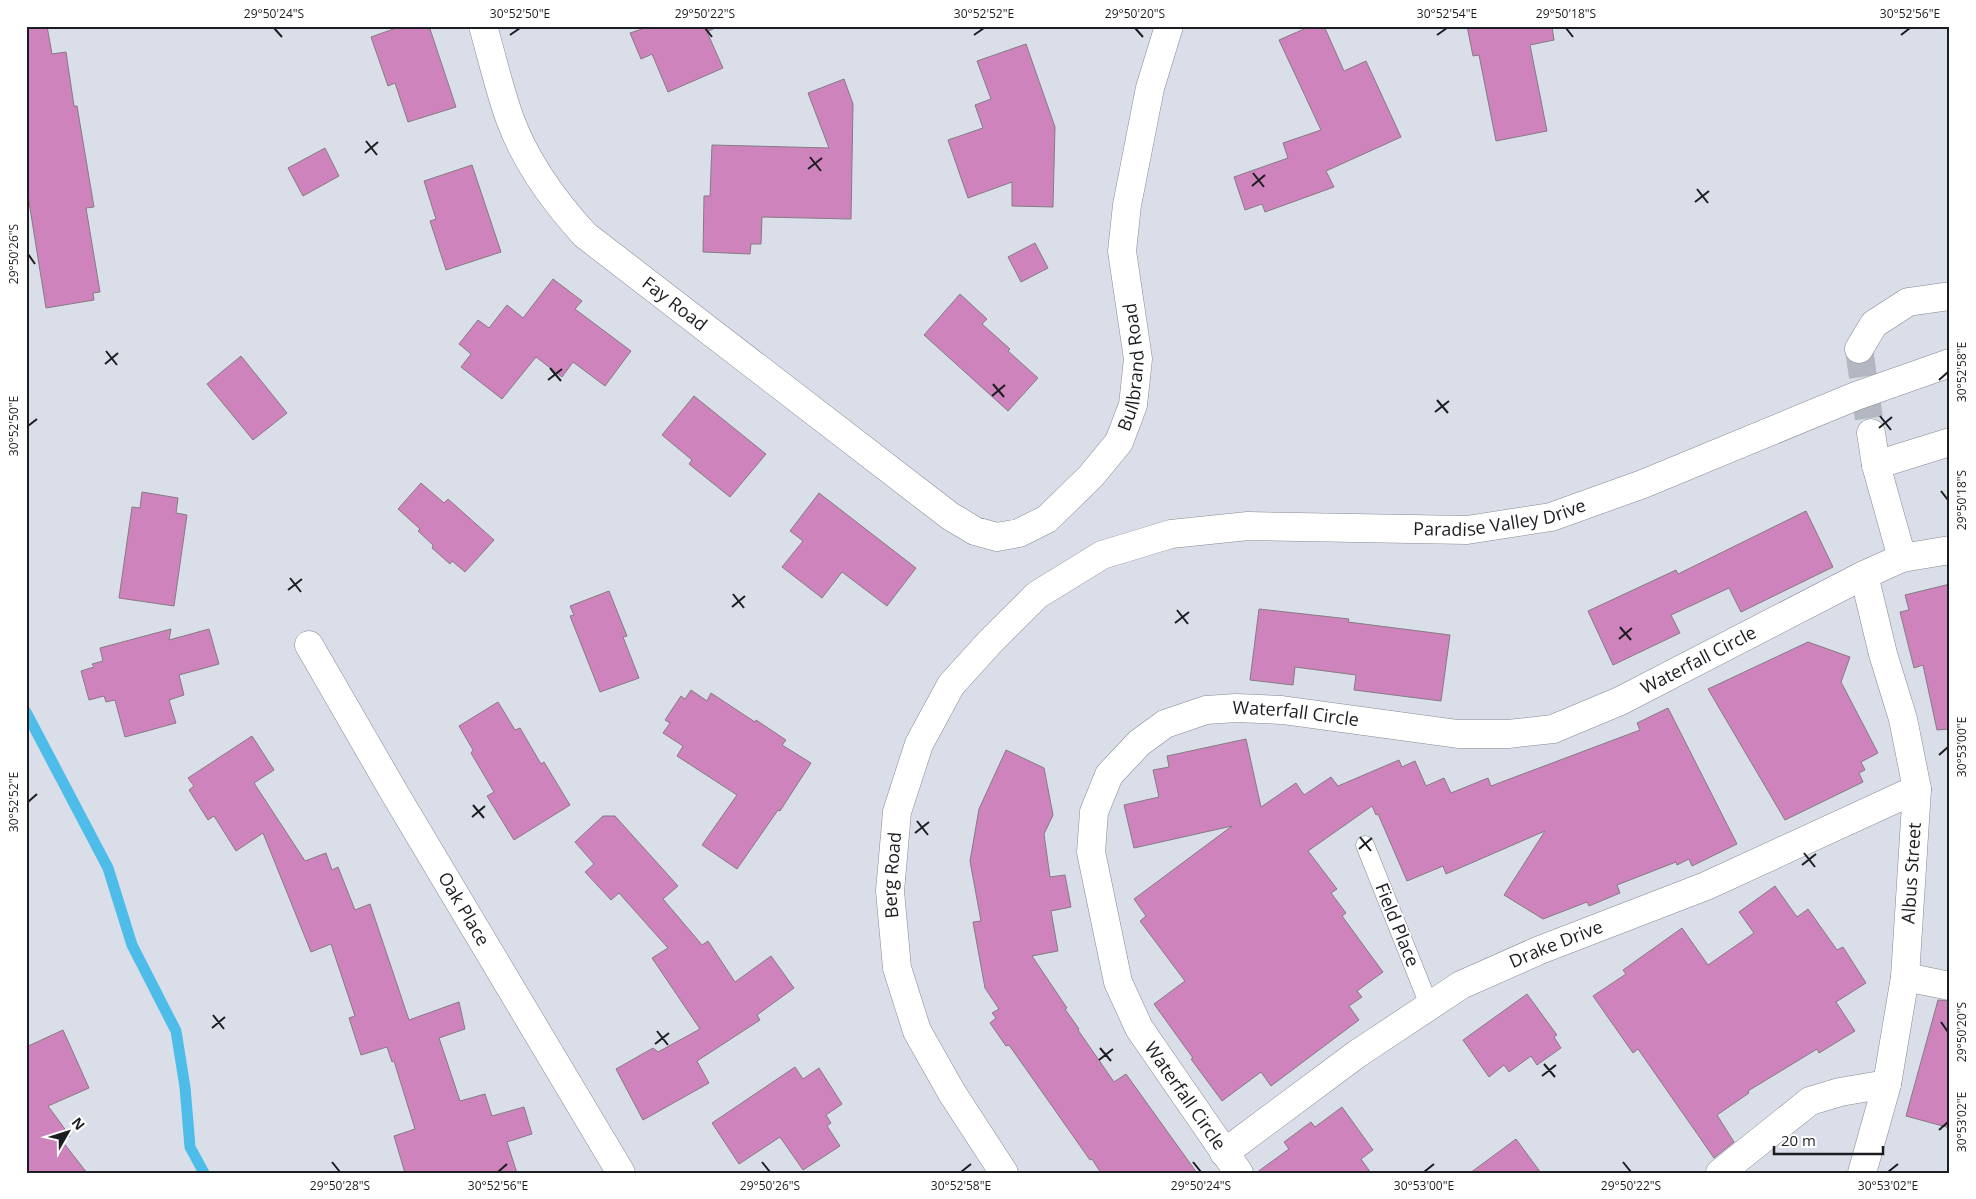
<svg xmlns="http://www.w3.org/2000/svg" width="1976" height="1199" font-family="'Open Sans',sans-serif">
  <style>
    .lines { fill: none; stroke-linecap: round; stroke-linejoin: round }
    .stream { stroke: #4ebce9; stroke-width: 11 }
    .building { fill: #cf83bc; stroke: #857b82 }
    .minor-tunnel { stroke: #b3b7c1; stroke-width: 28; stroke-dasharray: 28 14; stroke-linecap: butt }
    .service-casing { stroke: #858a94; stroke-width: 19 }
    .minor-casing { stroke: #858a94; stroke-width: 29 }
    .service { stroke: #fff; stroke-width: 18 }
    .minor { stroke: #fff; stroke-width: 28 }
    .ticks { fill: none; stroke: #1b1d21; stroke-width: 2 }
    .labels { text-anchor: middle; stroke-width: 4; stroke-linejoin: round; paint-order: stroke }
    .street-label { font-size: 18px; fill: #1b1d21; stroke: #fff }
    .neatline { fill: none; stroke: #1b1d21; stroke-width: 2 }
    .ticks-label { font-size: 12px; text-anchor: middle; fill: #1b1d21 }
  </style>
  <rect width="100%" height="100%" fill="#d9dee9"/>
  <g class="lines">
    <!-- stream -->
    <path class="stream" d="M 26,712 L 108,868 L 132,945 L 176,1031 L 185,1087 L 190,1147 L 204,1173"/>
  </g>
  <!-- building -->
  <g class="building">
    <path d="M 26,26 L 47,26 L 52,54 L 66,52 L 74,106 L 77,106 L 94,207 L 86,208 L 100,292 L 93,293 L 94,300 L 46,308 L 26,183 Z"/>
    <path d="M 402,26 L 429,26 L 456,107 L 408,122 L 395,83 L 388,86 L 371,37 Z"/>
    <path d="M 641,26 L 719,26 L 707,32 L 723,68 L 668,92 L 652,54 L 641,59 L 630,33 L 642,29 Z"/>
    <path d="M 1311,26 L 1324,26 L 1344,71 L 1366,61 L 1401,137 L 1326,171 L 1334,187 L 1265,212 L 1262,204 L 1245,210 L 1234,177 L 1288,158 L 1283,143 L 1321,130 L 1279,40 Z"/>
    <path d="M 1467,26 L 1552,26 L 1554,40 L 1530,45 L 1547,131 L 1496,141 L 1479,55 L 1473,56 Z"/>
    <path d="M 1026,44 L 1055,127 L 1053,207 L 1012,206 L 1012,182 L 968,198 L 948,140 L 983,128 L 975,105 L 991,99 L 977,61 Z"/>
    <path d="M 844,79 L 853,104 L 851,219 L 762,217 L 761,244 L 751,244 L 750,254 L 703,252 L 704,196 L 710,196 L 712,145 L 829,148 L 808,93 Z"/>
    <path d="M 325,148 L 339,176 L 303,196 L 288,168 Z"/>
    <path d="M 472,165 L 501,252 L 446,270 L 430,221 L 436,219 L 424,181 Z"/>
    <path d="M 1035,243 L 1048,268 L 1021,282 L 1008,257 Z"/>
    <path d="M 553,279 L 582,301 L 575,309 L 631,351 L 605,386 L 573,362 L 562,377 L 536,357 L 502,399 L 461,367 L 471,354 L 459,344 L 478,320 L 489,328 L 507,305 L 523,318 Z"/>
    <path d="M 960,294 L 987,319 L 982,324 L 1010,349 L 1008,351 L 1038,378 L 1008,411 L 924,335 Z"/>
    <path d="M 241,356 L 287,413 L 253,440 L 207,384 Z"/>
    <path d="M 694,396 L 766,454 L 730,497 L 689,464 L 692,460 L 662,435 Z"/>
    <path d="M 421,483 L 444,503 L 448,499 L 494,540 L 465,572 L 452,561 L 450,564 L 432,548 L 433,545 L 418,531 L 420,529 L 398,509 Z"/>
    <path d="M 142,492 L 178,498 L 176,513 L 187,515 L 174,606 L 119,598 L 132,507 L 140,508 Z"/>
    <path d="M 819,493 L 916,568 L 887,606 L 842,572 L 822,598 L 782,567 L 803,541 L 790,531 Z"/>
    <path d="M 1806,511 L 1833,567 L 1741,612 L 1729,588 L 1671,615 L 1680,633 L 1613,665 L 1588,611 L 1676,570 L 1678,574 Z"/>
    <path d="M 1950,584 L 1950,729 L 1937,730 L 1923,665 L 1914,668 L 1900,612 L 1909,610 L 1905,595 Z"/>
    <path d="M 609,591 L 627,636 L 623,637 L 639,678 L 600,692 L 570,616 L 574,615 L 570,606 Z"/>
    <path d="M 1259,609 L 1349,619 L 1348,622 L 1450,635 L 1441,701 L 1354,690 L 1356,675 L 1295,667 L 1293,685 L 1250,680 Z"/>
    <path d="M 171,629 L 169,640 L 209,629 L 219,664 L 179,675 L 184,695 L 169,700 L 176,723 L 125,737 L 115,700 L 106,702 L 104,696 L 89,700 L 81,671 L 94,667 L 92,664 L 103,661 L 100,648 Z"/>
    <path d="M 1808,642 L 1850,657 L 1841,682 L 1878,753 L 1861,762 L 1865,770 L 1859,773 L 1863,782 L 1785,820 L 1708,689 Z"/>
    <path d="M 691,690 L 707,701 L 711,693 L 755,722 L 756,720 L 786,740 L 782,745 L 811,763 L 780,811 L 778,810 L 737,869 L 702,845 L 737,795 L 677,756 L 683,746 L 663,733 L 670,723 L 665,720 L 681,696 L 685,699 Z"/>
    <path d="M 498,702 L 515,730 L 520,728 L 541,764 L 544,762 L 570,805 L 514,840 L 487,796 L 494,792 L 471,753 L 473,750 L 459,726 Z"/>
    <path d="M 1668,708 L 1737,844 L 1692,866 L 1689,859 L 1677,865 L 1676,862 L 1617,885 L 1620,893 L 1589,906 L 1587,902 L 1543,919 L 1504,895 L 1545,831 L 1446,874 L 1443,866 L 1407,881 L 1378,814 L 1376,815 L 1372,806 L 1308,851 L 1337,889 L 1331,893 L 1346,913 L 1342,916 L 1383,972 L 1357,991 L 1362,997 L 1349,1006 L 1359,1020 L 1271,1086 L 1261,1072 L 1222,1101 L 1191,1059 L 1193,1058 L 1154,1004 L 1185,981 L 1140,921 L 1146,916 L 1134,899 L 1232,826 L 1134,848 L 1124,805 L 1159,797 L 1153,770 L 1169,767 L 1167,756 L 1246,739 L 1261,807 L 1296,783 L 1304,795 L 1331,777 L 1338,786 L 1399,760 L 1402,767 L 1415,761 L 1426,786 L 1444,778 L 1451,793 L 1488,778 L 1491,786 L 1640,730 L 1637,723 Z"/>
    <path d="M 252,736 L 274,770 L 254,783 L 305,861 L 326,853 L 332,870 L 338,867 L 355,910 L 370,904 L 409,1020 L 459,1002 L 465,1029 L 439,1038 L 460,1101 L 485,1094 L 492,1116 L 524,1107 L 532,1134 L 507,1142 L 517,1173 L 405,1173 L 394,1136 L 415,1129 L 394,1061 L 392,1062 L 387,1047 L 361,1055 L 349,1018 L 355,1016 L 331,944 L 311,952 L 263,833 L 236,851 L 214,816 L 208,820 L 189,790 L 194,786 L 188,778 Z"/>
    <path d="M 1006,750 L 1044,768 L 1053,815 L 1044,834 L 1050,877 L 1065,875 L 1071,907 L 1051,911 L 1058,951 L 1032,956 L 1067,1008 L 1065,1009 L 1079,1029 L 1078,1030 L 1114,1082 L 1126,1074 L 1197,1173 L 1101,1173 L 1092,1159 L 1090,1160 L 1009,1045 L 1006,1046 L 990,1023 L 996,1018 L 992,1013 L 999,1009 L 985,988 L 973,922 L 981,921 L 970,861 L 979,809 Z"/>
    <path d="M 603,816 L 615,816 L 678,886 L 663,899 L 702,945 L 708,941 L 735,982 L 771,956 L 794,988 L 757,1015 L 760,1020 L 697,1061 L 709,1083 L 643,1120 L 616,1069 L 653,1048 L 658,1052 L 700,1029 L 652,958 L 668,948 L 619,893 L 611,900 L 585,872 L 594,864 L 575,842 Z"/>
    <path d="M 1775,886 L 1797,917 L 1808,909 L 1837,950 L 1843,947 L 1866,983 L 1836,1002 L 1855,1031 L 1819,1053 L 1817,1049 L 1748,1091 L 1749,1093 L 1717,1115 L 1734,1142 L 1714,1158 L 1638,1049 L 1633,1053 L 1593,996 L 1626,974 L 1623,970 L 1682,928 L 1708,965 L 1754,933 L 1739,912 Z"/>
    <path d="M 1527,994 L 1557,1035 L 1554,1037 L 1561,1048 L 1537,1065 L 1531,1056 L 1509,1072 L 1504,1065 L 1489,1077 L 1463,1040 Z"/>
    <path d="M 1938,1000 L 1950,1001 L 1950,1128 L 1906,1116 Z"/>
    <path d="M 63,1030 L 89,1088 L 48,1106 L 70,1136 L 63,1142 L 87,1173 L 26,1173 L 26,1047 Z"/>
    <path d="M 795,1067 L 803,1079 L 819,1068 L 842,1104 L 826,1115 L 831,1123 L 827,1126 L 840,1146 L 803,1170 L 780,1137 L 739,1164 L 712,1123 Z"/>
    <path d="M 1342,1107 L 1373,1150 L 1361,1159 L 1371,1173 L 1256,1173 L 1289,1149 L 1284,1142 L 1311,1122 L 1315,1127 Z"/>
    <path d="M 1516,1139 L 1541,1173 L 1470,1173 Z"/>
  </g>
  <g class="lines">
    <!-- minor-tunnel -->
    <path class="minor-tunnel" d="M 1859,349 L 1871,433"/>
    <defs>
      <path id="service" d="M 1365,845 L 1429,1005"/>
      <g id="minor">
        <path id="s1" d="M 483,26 C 492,57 499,89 510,119 C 526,163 554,201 585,235 L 950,516 L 975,531 L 997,537 L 1019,533 L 1047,519 L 1091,476 L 1119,442 L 1133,405 L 1138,359 L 1122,251 L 1127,205 L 1150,88 L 1169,26"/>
        <path d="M 1859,349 L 1874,324 L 1908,302 L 1950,296"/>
        <path d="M 1871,433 L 1876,465 L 1902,558"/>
        <path d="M 1876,465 L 1950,442"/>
        <path id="s2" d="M 309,645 L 395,794 L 621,1173"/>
        <path d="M 1905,977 L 1950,986"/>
        <path id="s3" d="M 1224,1153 L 1357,1054 L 1461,985 L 1540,950 L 1706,886 L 1917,789"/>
        <path id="s4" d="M 1004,1173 L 952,1093 L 917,1031 L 897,968 L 890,891 L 897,812 L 919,744 L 951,685 L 989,643 L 1037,595 L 1102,555 L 1171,534 L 1248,526 L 1467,530 L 1551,517 L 1643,484 L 1856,396 L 1950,363"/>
        <path id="s5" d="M 1239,1173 L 1139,1028 L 1118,982 L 1091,852 L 1094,812 L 1109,775 L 1139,743 L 1165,724 L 1206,710 L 1236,708 L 1282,710 L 1458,734 L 1508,734 L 1553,729 L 1620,701 L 1864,575 L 1902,558 L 1950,550"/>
        <path d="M 1720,1173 L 1810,1101 L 1840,1092 L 1887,1084"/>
        <path id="s6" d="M 1862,1173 L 1887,1084 L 1905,977 L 1917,789 L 1903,719 L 1883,654 L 1864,575"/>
      </g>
    </defs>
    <!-- service casing -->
    <use href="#service" class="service-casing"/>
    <!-- minor casing -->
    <use href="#minor" class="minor-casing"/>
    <!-- service -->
    <use href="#service" class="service"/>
    <!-- minor -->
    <use href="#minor" class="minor"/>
  </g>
  <!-- ticks -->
  <path class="ticks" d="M 274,28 L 282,37M 705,28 L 712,37M 1135,28 L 1143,37M 1566,28 L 1573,37M 510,35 L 520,28M 974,35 L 984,28M 1437,35 L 1447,28M 1901,35 L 1910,28M 366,141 L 377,155M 365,153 L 378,142M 810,157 L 821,171M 808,169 L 822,158M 1253,173 L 1264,187M 1252,186 L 1265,175M 1697,189 L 1708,203M 1695,202 L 1709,191M 28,254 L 35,264M 106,351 L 117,365M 105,364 L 118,353M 550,368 L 561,381M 548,380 L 562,369M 1939,380 L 1948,372M 993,384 L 1004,397M 992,396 L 1005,385M 1437,400 L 1448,413M 1435,412 L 1449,401M 1880,416 L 1891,430M 28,426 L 37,419M 1879,428 L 1892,417M 1941,491 L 1948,500M 290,578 L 301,592M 288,590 L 302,579M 733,594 L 744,608M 732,607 L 745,596M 1177,610 L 1188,624M 1175,623 L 1189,612M 1620,627 L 1631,640M 1619,639 L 1632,628M 1939,755 L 1948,747M 28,802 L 37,794M 473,805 L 484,818M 472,817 L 485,806M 917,821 L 928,835M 915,833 L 929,822M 1360,837 L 1371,851M 1359,849 L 1372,838M 1804,853 L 1815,867M 1802,865 L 1816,854M 213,1015 L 224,1029M 1941,1022 L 1948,1032M 212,1028 L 225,1017M 657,1031 L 668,1045M 655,1044 L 669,1033M 1100,1048 L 1111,1061M 1099,1060 L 1113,1049M 1544,1064 L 1555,1077M 1542,1076 L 1556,1065M 1939,1130 L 1948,1122M 332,1162 L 340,1172M 762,1162 L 770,1172M 1193,1162 L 1201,1172M 1623,1162 L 1631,1172M 498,1172 L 507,1164M 961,1172 L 971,1164M 1424,1172 L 1434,1164M 1888,1172 L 1898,1164"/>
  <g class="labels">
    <!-- street labels -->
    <g class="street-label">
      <text dy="6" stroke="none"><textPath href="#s1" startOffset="349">Fay Road</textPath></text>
      <text dy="6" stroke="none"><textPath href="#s1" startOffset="985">Bullbrand Road</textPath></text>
      <text dy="6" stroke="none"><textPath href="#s4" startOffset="1131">Paradise Valley Drive</textPath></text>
      <text dy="6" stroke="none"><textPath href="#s5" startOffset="1069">Waterfall Circle</textPath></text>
      <text dy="6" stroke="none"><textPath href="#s5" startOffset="649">Waterfall Circle</textPath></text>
      <text dy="6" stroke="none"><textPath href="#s6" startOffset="305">Albus Street</textPath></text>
      <text dy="6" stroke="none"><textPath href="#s4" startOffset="326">Berg Road</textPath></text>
      <text dy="6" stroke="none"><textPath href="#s2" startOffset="306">Oak Place</textPath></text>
      <text transform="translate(1397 925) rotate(68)" y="6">Field Place</text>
      <text dy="6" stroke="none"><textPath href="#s3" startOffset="394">Drake Drive</textPath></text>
      <text transform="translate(1185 1096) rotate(55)" y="6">Waterfall Circle</text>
    </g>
  </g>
  <!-- border -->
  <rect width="1976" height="1199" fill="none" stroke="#ffffff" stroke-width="55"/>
  <!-- north arrow -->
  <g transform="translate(68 1132) rotate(51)" stroke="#ffffff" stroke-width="4" paint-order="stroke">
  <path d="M0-4L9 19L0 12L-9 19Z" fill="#1b1d21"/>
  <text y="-8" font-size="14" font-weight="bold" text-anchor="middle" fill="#1b1d21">N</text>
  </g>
  <!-- scale -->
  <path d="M1774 1146v8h109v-8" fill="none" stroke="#1b1d21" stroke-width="2.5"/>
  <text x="1781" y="1146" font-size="15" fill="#1b1d21" stroke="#ffffff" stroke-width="4" paint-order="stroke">20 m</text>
  <rect x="28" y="28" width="1920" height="1144" class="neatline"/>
  <g class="ticks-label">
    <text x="274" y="18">29°50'24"S</text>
    <text x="520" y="18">30°52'50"E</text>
    <text x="705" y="18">29°50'22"S</text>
    <text x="984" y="18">30°52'52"E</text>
    <text x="1135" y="18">29°50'20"S</text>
    <text x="1447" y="18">30°52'54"E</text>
    <text x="1566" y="18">29°50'18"S</text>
    <text x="1910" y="18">30°52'56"E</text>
    <text transform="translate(14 254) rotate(-90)" y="4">29°50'26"S</text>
    <text transform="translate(1962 372) rotate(-90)" y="4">30°52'58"E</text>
    <text transform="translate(14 426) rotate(-90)" y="4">30°52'50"E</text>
    <text transform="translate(1962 500) rotate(-90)" y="4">29°50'18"S</text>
    <text transform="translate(1962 747) rotate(-90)" y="4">30°53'00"E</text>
    <text transform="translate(14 802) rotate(-90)" y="4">30°52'52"E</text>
    <text transform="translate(1962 1032) rotate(-90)" y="4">29°50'20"S</text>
    <text transform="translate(1962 1122) rotate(-90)" y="4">30°53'02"E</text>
    <text x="340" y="1190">29°50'28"S</text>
    <text x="498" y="1190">30°52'56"E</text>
    <text x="770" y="1190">29°50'26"S</text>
    <text x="961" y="1190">30°52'58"E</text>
    <text x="1201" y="1190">29°50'24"S</text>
    <text x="1424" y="1190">30°53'00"E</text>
    <text x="1631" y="1190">29°50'22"S</text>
    <text x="1888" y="1190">30°53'02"E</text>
  </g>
</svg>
